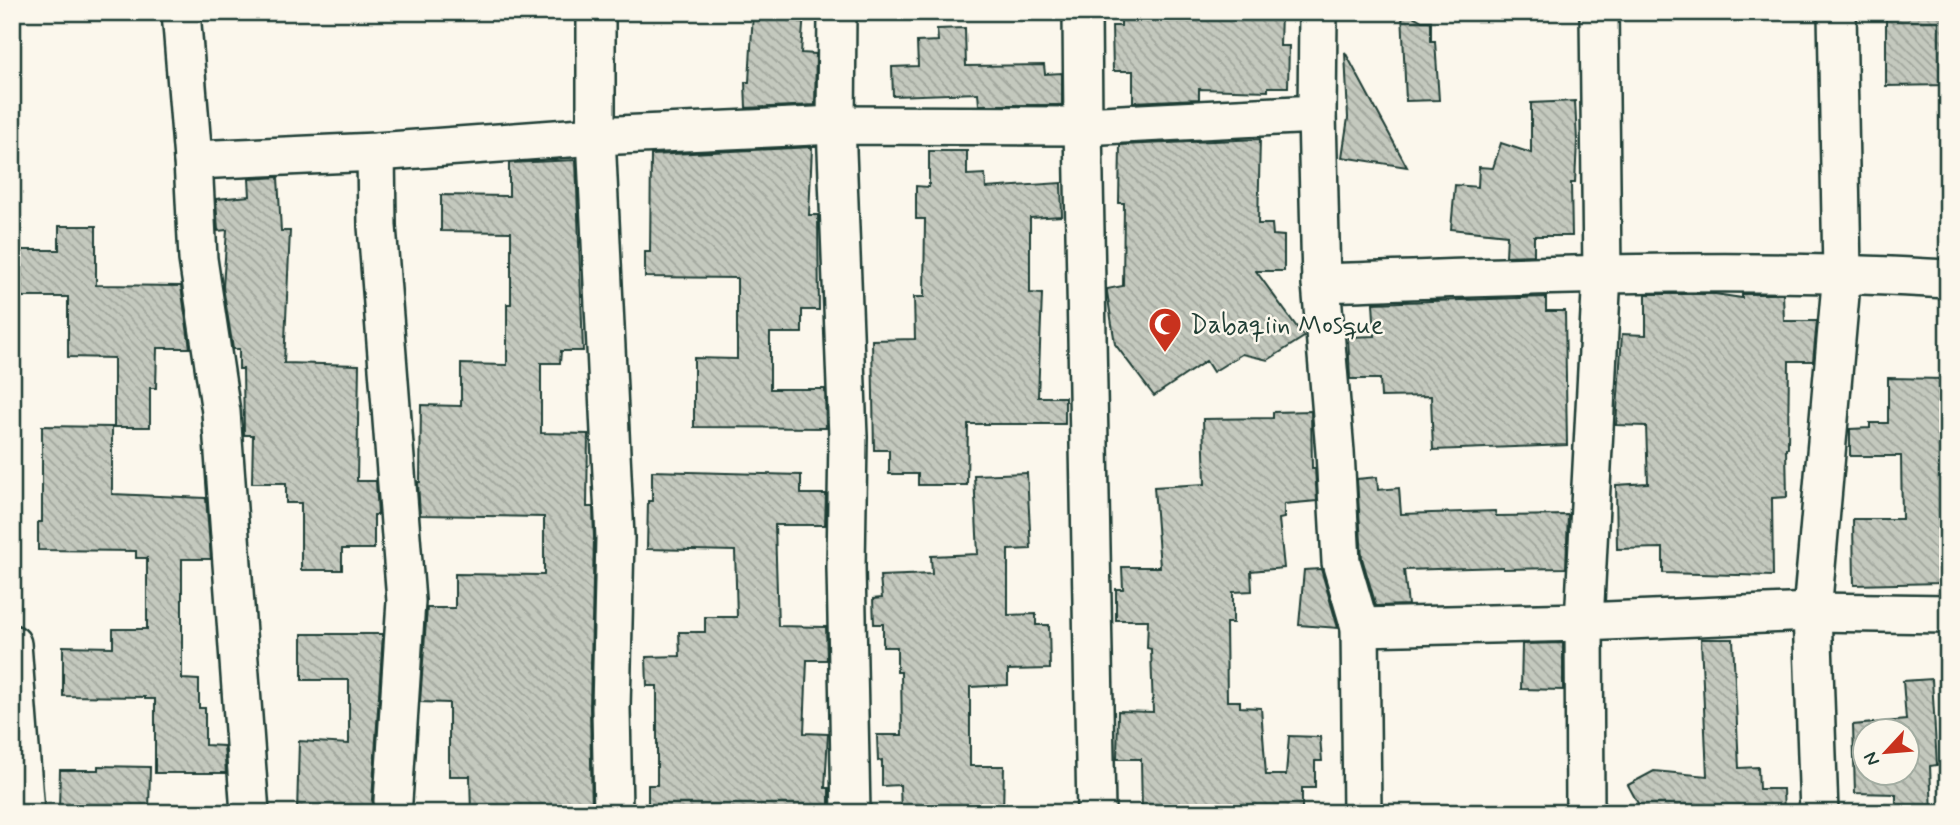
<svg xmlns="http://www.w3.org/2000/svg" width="1960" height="825" font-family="Mynerve,sans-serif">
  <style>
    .building { fill: url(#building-back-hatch); stroke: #1f3d34; stroke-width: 2; fill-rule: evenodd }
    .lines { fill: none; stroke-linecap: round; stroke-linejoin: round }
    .street-casing { stroke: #1f3d34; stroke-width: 42 }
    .street { stroke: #fbf7ec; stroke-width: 37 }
    .labels { text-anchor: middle; stroke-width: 5; stroke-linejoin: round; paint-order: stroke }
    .poi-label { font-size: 26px; fill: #1f3d34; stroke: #fbf7ec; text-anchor: start }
  </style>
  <defs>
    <pattern id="building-back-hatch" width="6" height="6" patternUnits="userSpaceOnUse" patternTransform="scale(1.75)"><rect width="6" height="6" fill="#c4c9be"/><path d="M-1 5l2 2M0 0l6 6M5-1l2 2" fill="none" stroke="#9fa49b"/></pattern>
  </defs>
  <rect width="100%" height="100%" fill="#fbf7ec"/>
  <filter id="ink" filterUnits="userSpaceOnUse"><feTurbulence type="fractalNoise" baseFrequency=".0143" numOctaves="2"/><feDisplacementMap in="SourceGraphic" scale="14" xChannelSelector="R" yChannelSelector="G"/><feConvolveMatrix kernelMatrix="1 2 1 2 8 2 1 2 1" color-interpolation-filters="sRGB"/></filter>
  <g filter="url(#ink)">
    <!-- building -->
    <g class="building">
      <path d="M 753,12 L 804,12 L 801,53 L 816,54 L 815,105 L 746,108 L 745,82 L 749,82 Z"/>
      <path d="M 1121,12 L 1281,12 L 1280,46 L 1289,46 L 1288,87 L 1268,87 L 1268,91 L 1199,89 L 1199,99 L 1133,102 L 1133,71 L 1113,71 L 1112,26 L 1121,26 Z"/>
      <path d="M 1402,12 L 1406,12 L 1422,21 L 1431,21 L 1431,41 L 1435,41 L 1439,100 L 1406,101 Z"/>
      <path d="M 1886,12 L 1948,12 L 1948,85 L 1886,86 Z"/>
      <path d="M 965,28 L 966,66 L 1044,65 L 1045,74 L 1062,73 L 1062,105 L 979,105 L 978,93 L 893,96 L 892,67 L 918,66 L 917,42 L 938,41 L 937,29 Z"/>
      <path d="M 1345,52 L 1407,167 L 1342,157 L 1348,118 Z"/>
      <path d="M 1575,101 L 1577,141 L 1575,183 L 1571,183 L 1572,236 L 1534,236 L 1534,255 L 1506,256 L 1507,235 L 1451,229 L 1455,185 L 1478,187 L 1479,167 L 1493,168 L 1501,143 L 1531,153 L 1531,103 Z"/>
      <path d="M 1260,139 L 1258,224 L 1272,224 L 1273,235 L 1284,236 L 1284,271 L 1256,271 L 1304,337 L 1268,360 L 1242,354 L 1213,372 L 1206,361 L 1154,396 L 1115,344 L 1107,292 L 1107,289 L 1123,286 L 1124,203 L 1119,203 L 1120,145 Z"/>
      <path d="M 812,147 L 809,215 L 818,215 L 819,310 L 802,310 L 802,333 L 770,333 L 770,389 L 825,389 L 826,428 L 694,427 L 694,358 L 737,359 L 737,278 L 645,277 L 645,252 L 650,252 L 651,155 Z"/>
      <path d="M 929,151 L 967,151 L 967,175 L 985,174 L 986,188 L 1061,183 L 1062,216 L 1030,218 L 1030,293 L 1042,294 L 1038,397 L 1065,397 L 1065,424 L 968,424 L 967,485 L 918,485 L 918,474 L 889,474 L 889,450 L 874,450 L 872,340 L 915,339 L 914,297 L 924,297 L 925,219 L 916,219 L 916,186 L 929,187 Z"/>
      <path d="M 576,160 L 583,351 L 561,351 L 560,363 L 541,363 L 541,433 L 588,434 L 587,507 L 593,507 L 594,538 L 590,708 L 592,813 L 471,813 L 470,776 L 449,776 L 449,703 L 420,702 L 427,608 L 455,608 L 455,574 L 544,575 L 544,517 L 420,515 L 418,482 L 420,482 L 421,405 L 461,406 L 461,364 L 507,365 L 507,304 L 511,304 L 511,232 L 441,231 L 441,195 L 509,196 L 509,163 Z"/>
      <path d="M 278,177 L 281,231 L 290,231 L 284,363 L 359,365 L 357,481 L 376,481 L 378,515 L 374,515 L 374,549 L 342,549 L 342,570 L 301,570 L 301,503 L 286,503 L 286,483 L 252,483 L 253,435 L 244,435 L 243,369 L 239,369 L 239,349 L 233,349 L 223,287 L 227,230 L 218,231 L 216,199 L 250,196 L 249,179 Z"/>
      <path d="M 59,226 L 96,226 L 96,285 L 181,286 L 190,348 L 157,348 L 156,388 L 150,388 L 150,427 L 114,427 L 114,358 L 68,357 L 68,297 L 12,297 L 12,250 L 59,250 Z"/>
      <path d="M 1646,294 L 1715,294 L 1742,298 L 1742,294 L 1783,294 L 1784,321 L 1817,321 L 1813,361 L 1789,361 L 1788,448 L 1786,448 L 1787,497 L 1772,498 L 1773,576 L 1663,573 L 1663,548 L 1617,549 L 1616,485 L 1648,483 L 1646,426 L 1616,425 L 1622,334 L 1646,335 Z"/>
      <path d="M 1546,297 L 1546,311 L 1565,311 L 1567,445 L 1433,450 L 1431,396 L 1381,397 L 1380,379 L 1350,379 L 1348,337 L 1375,336 L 1373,303 Z"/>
      <path d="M 1888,378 L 1946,379 L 1948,570 L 1942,570 L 1942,583 L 1854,585 L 1853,519 L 1902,519 L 1901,456 L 1850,456 L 1850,429 L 1870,428 L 1870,423 L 1888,423 Z"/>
      <path d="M 1311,411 L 1312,468 L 1315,468 L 1317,501 L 1284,504 L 1284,518 L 1279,519 L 1284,568 L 1251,571 L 1252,591 L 1233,592 L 1233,623 L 1226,623 L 1227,701 L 1240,701 L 1240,707 L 1261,708 L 1266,775 L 1286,775 L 1289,736 L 1320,737 L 1322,761 L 1315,761 L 1315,788 L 1302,788 L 1302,813 L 1142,813 L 1141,759 L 1117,759 L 1118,711 L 1153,712 L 1151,649 L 1147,648 L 1148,620 L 1116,620 L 1116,589 L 1123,589 L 1122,567 L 1160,567 L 1154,487 L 1205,484 L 1203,419 L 1273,418 L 1273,412 Z"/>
      <path d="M 42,426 L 112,427 L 112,494 L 206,498 L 211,559 L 182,559 L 182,679 L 199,680 L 199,708 L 205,708 L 205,745 L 224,746 L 226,773 L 155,773 L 155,699 L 145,699 L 145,697 L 63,696 L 63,646 L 113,647 L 113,629 L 147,629 L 147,558 L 136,558 L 136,551 L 38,550 L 38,522 L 42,522 Z"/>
      <path d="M 652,471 L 801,475 L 801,494 L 826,494 L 825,525 L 775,525 L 778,626 L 826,627 L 827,660 L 807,660 L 804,733 L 828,734 L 825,788 L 829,788 L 829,812 L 648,813 L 648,785 L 657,785 L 657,686 L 647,686 L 646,657 L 680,656 L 679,632 L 705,632 L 705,617 L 737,617 L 735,551 L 647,549 L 648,501 L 652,501 Z"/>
      <path d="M 1027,473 L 1031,549 L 1008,550 L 1008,615 L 1036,614 L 1036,625 L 1049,625 L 1050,669 L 1008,670 L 1008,685 L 970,687 L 970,766 L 1004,766 L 1003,813 L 901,813 L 900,785 L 882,786 L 882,760 L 878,761 L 877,735 L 902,735 L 901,672 L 897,672 L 897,647 L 883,647 L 883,624 L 874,624 L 873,599 L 882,598 L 880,576 L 932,574 L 931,556 L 978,554 L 974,475 Z"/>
      <path d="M 1377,477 L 1378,490 L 1399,488 L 1401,514 L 1495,511 L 1496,516 L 1568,515 L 1566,568 L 1503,569 L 1503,567 L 1404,570 L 1408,605 L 1376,606 L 1362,558 L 1357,479 Z"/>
      <path d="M 1321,569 L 1338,628 L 1299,625 L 1304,570 Z"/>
      <path d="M 302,634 L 383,634 L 372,800 L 376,813 L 297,813 L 299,741 L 349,744 L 349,680 L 302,680 Z"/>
      <path d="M 1701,639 L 1733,639 L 1739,768 L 1758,767 L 1759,789 L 1783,789 L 1784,813 L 1643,813 L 1628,785 L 1654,771 L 1707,776 Z"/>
      <path d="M 1563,643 L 1563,690 L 1521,689 L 1522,644 Z"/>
      <path d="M 1932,679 L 1937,765 L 1930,766 L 1932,813 L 1896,813 L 1896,794 L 1855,793 L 1853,725 L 1906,720 L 1903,681 ZM 1866,731 L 1908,731 L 1908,773 L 1866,773 Z"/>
      <path d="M 98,766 L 150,767 L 149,813 L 98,813 L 98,810 L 59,809 L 60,770 L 98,770 Z"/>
    </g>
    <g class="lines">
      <defs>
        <g id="street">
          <path d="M 181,12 L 193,160 L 198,259 L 221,412 L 250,813"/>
          <path d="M 596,12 L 596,136 L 615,538 L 611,708 L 613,813"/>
          <path d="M 837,12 L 836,125 L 848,437 L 846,567 L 851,813"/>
          <path d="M 1082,12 L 1083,126 L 1096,813"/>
          <path d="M 1318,12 L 1317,114 L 1321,283 L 1335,452 L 1341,562 L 1360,627 L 1362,813"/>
          <path d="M 376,152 L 377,226 L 406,601 L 393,801"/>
          <path d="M 193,160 L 376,152 L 596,136 L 836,125 L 1083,126 L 1317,114"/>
          <path d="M 1321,283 C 1530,276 1739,266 1948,279"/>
          <path d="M 1360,627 L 1584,622 L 1812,612 L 1948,614"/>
          <path d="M 12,644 L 25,813"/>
          <path d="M 1585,813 L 1584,622 L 1602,273 L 1599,12"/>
          <path d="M 1819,813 L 1812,612 L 1842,272 L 1837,12"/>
        </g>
      </defs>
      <!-- street casing -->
      <use href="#street" class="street-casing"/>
      <!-- street -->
      <use href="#street" class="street"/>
    </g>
  </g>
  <!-- icons -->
  <defs>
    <symbol id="mosque-pin" viewBox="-11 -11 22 30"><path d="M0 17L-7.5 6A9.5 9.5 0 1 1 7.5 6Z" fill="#c8321e" stroke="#fbf7ec"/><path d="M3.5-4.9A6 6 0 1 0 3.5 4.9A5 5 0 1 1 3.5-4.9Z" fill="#fff"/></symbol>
  </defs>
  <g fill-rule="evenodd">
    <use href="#mosque-pin" x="1146" y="305" width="38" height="52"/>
  </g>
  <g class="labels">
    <!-- poi labels -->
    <g class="poi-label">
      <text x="1190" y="333">Dabaqiin Mosque</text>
    </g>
  </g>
  <!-- margin -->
  <rect width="1960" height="825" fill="none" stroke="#fbf7ec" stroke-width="42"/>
  <rect x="21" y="21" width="1918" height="783" fill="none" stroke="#1f3d34" stroke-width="2.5" filter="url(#ink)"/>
  <!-- north arrow -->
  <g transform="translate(1886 752) rotate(244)"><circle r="33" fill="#fbf7ec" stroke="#a3ada2" stroke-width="2"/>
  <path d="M0-5L12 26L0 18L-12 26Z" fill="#c8321e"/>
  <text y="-10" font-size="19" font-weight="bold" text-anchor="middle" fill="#1f3d34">N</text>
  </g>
</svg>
